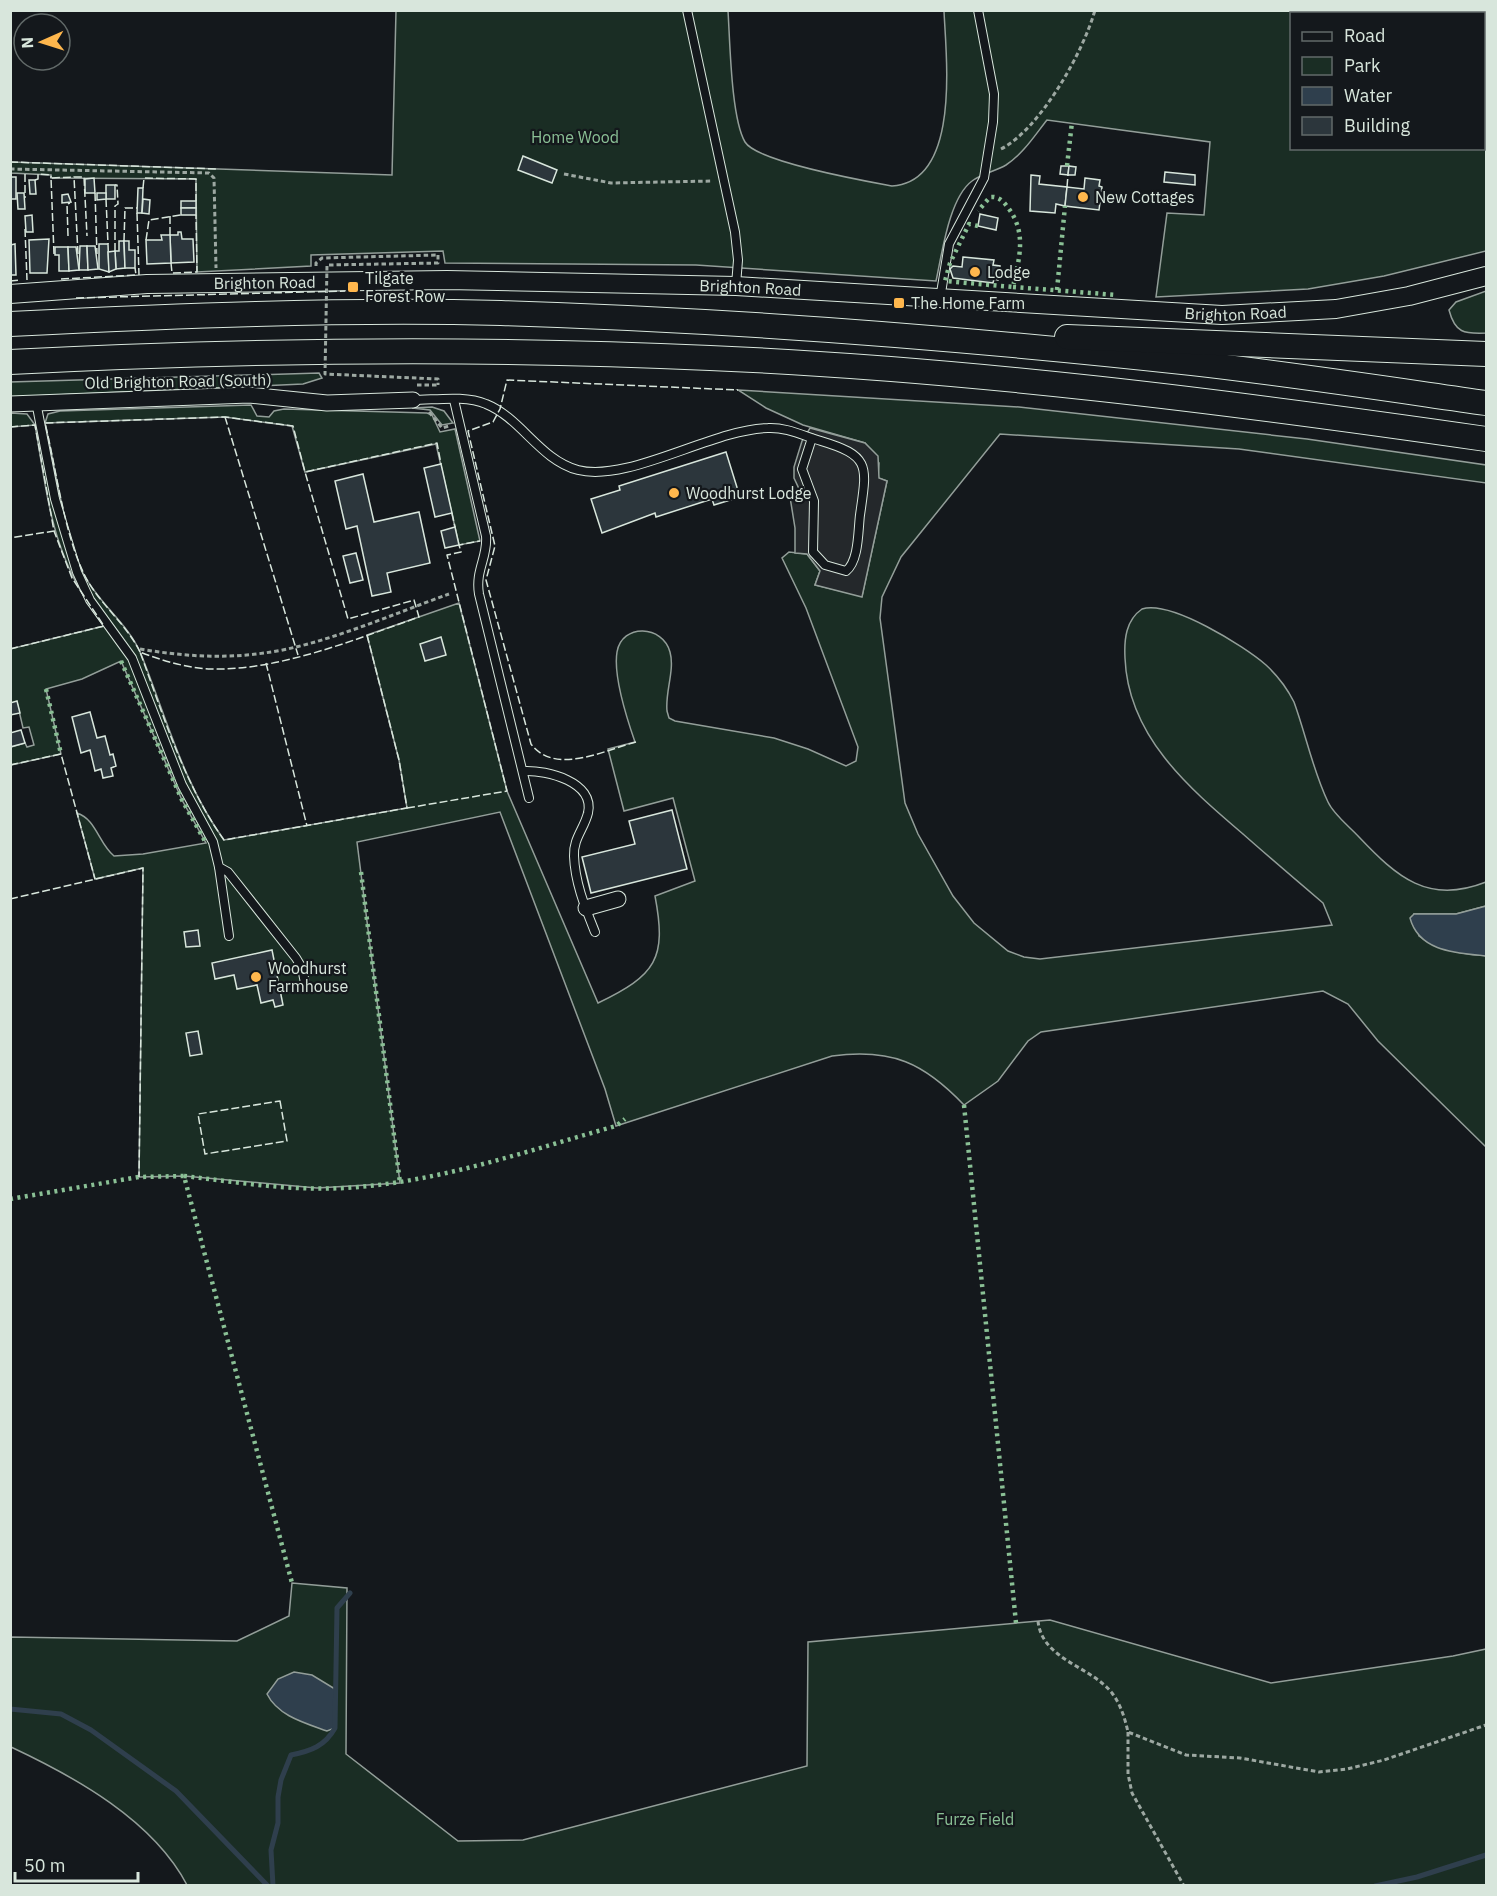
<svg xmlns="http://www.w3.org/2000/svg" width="1497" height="1896" font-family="'IBM Plex Sans',sans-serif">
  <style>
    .green { fill: #1a2d24; stroke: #939e99; stroke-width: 1.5; fill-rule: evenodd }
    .parking { fill: #24282b; stroke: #939e99; stroke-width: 1.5 }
    .water { fill: #2f3f4d; stroke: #939e99; stroke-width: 1.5 }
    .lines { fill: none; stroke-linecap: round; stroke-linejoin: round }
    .stream { stroke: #2f3f4d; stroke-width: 5 }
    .building { fill: #2c363c; stroke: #d8e6dc; stroke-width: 1.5 }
    .service-casing { stroke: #d8e6dc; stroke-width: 10 }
    .minor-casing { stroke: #d8e6dc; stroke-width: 17 }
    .tertiary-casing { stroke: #d8e6dc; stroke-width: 20 }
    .trunk-casing { stroke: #d8e6dc; stroke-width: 26 }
    .path { stroke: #9da8a2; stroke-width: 3; stroke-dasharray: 4.5 3; stroke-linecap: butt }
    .service { stroke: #14181c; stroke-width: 8 }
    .minor { stroke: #14181c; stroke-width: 15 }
    .tertiary { stroke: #14181c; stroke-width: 18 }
    .trunk { stroke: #14181c; stroke-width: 24 }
    .path-bridge { stroke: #9da8a2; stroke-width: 3; stroke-dasharray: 4.5 3; stroke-linecap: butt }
    .hedge { stroke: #8ac095; stroke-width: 4.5; stroke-dasharray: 3 4.5; stroke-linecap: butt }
    .fence { stroke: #d8e6dc; stroke-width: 1.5; stroke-dasharray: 8 3; stroke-linecap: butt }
    .poi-dot { fill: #ffb74d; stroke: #14181c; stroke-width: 2 }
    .labels { text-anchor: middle; stroke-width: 4.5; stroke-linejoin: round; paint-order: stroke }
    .park-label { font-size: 16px; fill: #8ac095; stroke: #14181c }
    .poi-label { font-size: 16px; fill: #d8e6dc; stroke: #14181c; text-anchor: start }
    .street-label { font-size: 16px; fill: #d8e6dc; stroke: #14181c }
  </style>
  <rect width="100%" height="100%" fill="#14181c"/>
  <!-- green -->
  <g class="green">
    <path d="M 396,11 L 728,11 C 730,41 731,118 745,142 C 757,162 865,181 892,186 C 961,182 946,57 944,11 L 1486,11 L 1486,251 L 1384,276 L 1308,289 L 1156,297 L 1167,213 L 1204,215 L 1210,142 L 1047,120 C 1035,135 1023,154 1006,165 C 996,171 981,174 972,181 C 949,198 942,254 936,281 L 696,265 L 445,263 L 443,251 L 311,255 L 311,266 L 197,272 L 196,179 L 51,178 L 51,175 L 11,173 L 11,162 L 392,175 ZM 1292,14 L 1484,14 L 1484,148 L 1292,148 Z"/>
    <path d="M 1486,291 L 1486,333 C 1464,334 1455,333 1449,310 L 1456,302 Z"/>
    <path d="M 319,373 L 322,378 L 303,384 L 11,397 L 10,382 Z"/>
    <path d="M 738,390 L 1019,407 L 1307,439 L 1486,465 L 1486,483 L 1239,449 L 1000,434 L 901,557 L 882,597 L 880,618 L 905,803 L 918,834 L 953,896 L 974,923 L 1008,951 L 1024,957 L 1040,959 L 1332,925 L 1323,903 C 1296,880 1269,857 1243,834 C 1188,787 1128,736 1125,658 C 1124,639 1126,620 1142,609 C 1171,600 1244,646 1266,665 C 1278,676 1287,688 1294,702 C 1306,735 1313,771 1328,802 C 1334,815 1349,826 1359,837 C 1397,877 1428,905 1486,882 L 1486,906 L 1456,914 L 1414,914 L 1419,936 C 1440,952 1462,953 1486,956 L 1486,1147 L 1378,1041 L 1348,1004 L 1323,991 L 1041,1032 L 1028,1041 L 998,1081 L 964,1105 C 924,1063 892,1048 832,1056 L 616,1126 L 605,1089 L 500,812 L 357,842 L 400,1183 L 317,1188 L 184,1176 L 139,1177 L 143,868 L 95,879 L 77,813 C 96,819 99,844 114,856 L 143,854 L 206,843 L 182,800 L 121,661 L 82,679 L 46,689 L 61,754 L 11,765 L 11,747 L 25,743 L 27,747 L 34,745 L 29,727 L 23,728 L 17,702 L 11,703 L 10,649 L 104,626 C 52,558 49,505 35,425 L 11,427 L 11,413 L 27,414 L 35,425 L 45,423 L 48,414 L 60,411 L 251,405 L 257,416 L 269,417 L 274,411 L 284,409 L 427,413 L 432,415 L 440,432 L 455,429 L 480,541 L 459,545 L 436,444 L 305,472 L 292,426 L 225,417 L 45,423 C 56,470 63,529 83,573 C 98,603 128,623 141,654 C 167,719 183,783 224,840 L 407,808 L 399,760 L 367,635 L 459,603 L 507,791 L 598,1003 C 656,975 667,959 655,896 L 695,881 L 673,798 L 624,811 L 608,749 L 635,742 C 627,719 613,676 617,652 C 622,623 663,625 670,652 C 675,670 665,692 667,711 L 669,718 L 675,721 L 774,738 L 808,749 L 846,766 L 856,761 L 858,747 L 806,608 L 782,558 L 789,552 L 807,554 L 820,571 L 815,585 L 862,596 L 887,481 L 878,478 L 879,463 L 865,443 L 803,425 L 766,408 Z"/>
    <path d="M 432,407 L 444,411 L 453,423 L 442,425 L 430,410 L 412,408 Z"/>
    <path d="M 292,1583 L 347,1588 L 346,1754 L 458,1841 L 523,1840 L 807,1766 L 808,1642 L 1050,1620 L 1271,1683 L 1453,1656 L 1486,1649 L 1486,1885 L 187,1885 C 153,1820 75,1777 11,1747 L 11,1637 L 237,1641 L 289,1616 Z"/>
  </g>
  <!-- parking -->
  <path class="parking" d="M 810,428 L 865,443 L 878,456 L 879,478 L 887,481 L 862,597 L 815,585 L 820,571 L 807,554 L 795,553 L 795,528 L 790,497 L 801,493 L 794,478 L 794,467 L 802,441 Z"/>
  <!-- water -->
  <g class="water">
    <path d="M 1486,906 L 1486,956 C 1457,953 1419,952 1410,918 L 1414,914 L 1456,914 Z"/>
    <path d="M 294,1672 L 312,1675 L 335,1689 L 335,1728 L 327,1731 C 305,1723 278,1716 267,1694 L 278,1679 Z"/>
  </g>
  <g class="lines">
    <!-- stream -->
    <g class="stream">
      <path d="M 10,1709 L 61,1714 L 91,1730 L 176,1791 L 268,1886"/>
      <path d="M 273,1886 L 271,1850 L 278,1823 L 278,1797 L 281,1780 L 291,1755 C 311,1751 325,1746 335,1728 L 337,1608 L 350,1593"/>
      <path d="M 1375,1886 L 1417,1877 L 1486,1855"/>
    </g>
  </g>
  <!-- building -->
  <g class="building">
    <path d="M 523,156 L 557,170 L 552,183 L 518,170 Z"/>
    <path d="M 1061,166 L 1069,166 L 1068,175 L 1060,174 Z"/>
    <path d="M 1069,166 L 1076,167 L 1075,175 L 1068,175 Z"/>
    <path d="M 1165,172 L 1195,175 L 1195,185 L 1164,182 Z"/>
    <path d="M 1031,175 L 1040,176 L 1039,184 L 1067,187 L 1065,206 L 1056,204 L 1055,213 L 1030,211 Z"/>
    <rect x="10" y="177" width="6" height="22"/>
    <path d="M 94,178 L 95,193 L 85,193 L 85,179 Z"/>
    <path d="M 1085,178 L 1100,180 L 1099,186 L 1102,187 L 1099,210 L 1065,206 L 1067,187 L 1084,189 Z"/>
    <path d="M 29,180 L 35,180 L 36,194 L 30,194 Z"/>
    <rect x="106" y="185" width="9" height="14"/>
    <path d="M 138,188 L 143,188 L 142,213 L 137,213 Z"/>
    <path d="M 17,193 L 24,193 L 25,209 L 18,209 Z"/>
    <path d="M 97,193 L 106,193 L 106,199 L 97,200 Z"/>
    <path d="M 68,194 L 71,202 L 62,203 L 62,195 Z"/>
    <path d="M 143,199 L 150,200 L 149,214 L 142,213 Z"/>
    <rect x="181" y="201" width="15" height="7"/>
    <rect x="181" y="208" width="15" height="7"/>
    <path d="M 980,214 L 998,218 L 996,230 L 978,226 Z"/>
    <path d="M 32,215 L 33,232 L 26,232 L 25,216 Z"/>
    <path d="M 178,232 L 181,232 L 182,239 L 193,239 L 194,262 L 171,263 L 170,235 L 178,235 Z"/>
    <path d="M 161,235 L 170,235 L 171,263 L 147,264 L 146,240 L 162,240 Z"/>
    <path d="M 49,239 L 47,273 L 30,273 L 29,240 Z"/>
    <path d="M 119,241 L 124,241 L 125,268 L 116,269 L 115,251 L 119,251 Z"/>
    <path d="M 124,241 L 129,241 L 129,250 L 135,250 L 135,268 L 125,268 Z"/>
    <path d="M 15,244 L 16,275 L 10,275 L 10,245 Z"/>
    <path d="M 99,244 L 108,244 L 109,272 L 99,269 Z"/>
    <path d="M 80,246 L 87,246 L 88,270 L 79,270 Z"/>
    <path d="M 87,246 L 95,246 L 98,269 L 88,270 Z"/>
    <path d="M 55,247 L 68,247 L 69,271 L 59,271 L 59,255 L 55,255 Z"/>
    <path d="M 68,247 L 76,247 L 79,270 L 69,271 Z"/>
    <path d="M 115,251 L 116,269 L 109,272 L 108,252 Z"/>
    <path d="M 963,257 L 994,260 L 993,265 L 1000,266 L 998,280 L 994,279 L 993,283 L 953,278 L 950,269 L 953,266 L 962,267 Z"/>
    <path d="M 726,452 L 740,497 L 714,505 L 712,499 L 656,517 L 655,513 L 602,533 L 591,499 L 620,490 L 619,486 Z"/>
    <path d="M 441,464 L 452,513 L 435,517 L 424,468 Z"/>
    <path d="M 363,474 L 374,522 L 419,512 L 430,563 L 387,573 L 391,592 L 372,596 L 357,526 L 346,529 L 335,481 Z"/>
    <path d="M 455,527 L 459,545 L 445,548 L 441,531 Z"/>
    <path d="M 356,553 L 363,580 L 350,583 L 343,556 Z"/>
    <path d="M 441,637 L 446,655 L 425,661 L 420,644 Z"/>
    <path d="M 17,701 L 20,713 L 10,715 L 10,703 Z"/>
    <path d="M 90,712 L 97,738 L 105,736 L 110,755 L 113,754 L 116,766 L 111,768 L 113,776 L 103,778 L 101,769 L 95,771 L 90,750 L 81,753 L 72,717 Z"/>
    <path d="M 21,730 L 25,743 L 10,747 L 10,733 Z"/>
    <path d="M 672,810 L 687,869 L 591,893 L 582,857 L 635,844 L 629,821 Z"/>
    <path d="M 198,930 L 200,946 L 186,947 L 184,932 Z"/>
    <path d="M 272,950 L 283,1005 L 275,1007 L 273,1000 L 261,1003 L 257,985 L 237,989 L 234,975 L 215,979 L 212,963 Z"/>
    <path d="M 198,1031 L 202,1054 L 190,1056 L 186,1033 Z"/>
  </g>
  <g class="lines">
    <defs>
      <g id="service">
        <path d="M 687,10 L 735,232 L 738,260 L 736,285"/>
        <path d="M 940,299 L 949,244 L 984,178 L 993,122 L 994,94 L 978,10"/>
        <path d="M 413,400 C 435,400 465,395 486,404 C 521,418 540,460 578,470 C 628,483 713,429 768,428 C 786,427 804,436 821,441 C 871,456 867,466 860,515 C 858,531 859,561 846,571 L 825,565 L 813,552 L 814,501 L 802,469 L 812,438"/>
        <path d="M 454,400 L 486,536 C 488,557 475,570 479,594 L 529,798"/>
        <path d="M 36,402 L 55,499 L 77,572 L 90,600 L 132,658 L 182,785 L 213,842 L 219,867 L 228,872 L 296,958 L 302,968 L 305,983"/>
        <path d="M 524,771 C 547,770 595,782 588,813 C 584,829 573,839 574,856 C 575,883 585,907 595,932"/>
        <path d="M 219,867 L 229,936"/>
      </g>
      <g id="minor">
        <path d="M 10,404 L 249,395 L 327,403 L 413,400"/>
        <path d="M 586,908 L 618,899"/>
      </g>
      <g id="tertiary">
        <path id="s1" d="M 10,294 L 147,284 L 447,280 L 736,286 L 1222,315 L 1336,309 L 1409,296 L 1486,276"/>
      </g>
      <g id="trunk">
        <path d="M 10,324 C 174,316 338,309 501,313 C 732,320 962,338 1192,363 C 1290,374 1388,389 1486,403"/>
        <path d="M 1067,337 L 1486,354"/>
        <path d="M 10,362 C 243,350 477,347 710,358 C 970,369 1229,402 1486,439"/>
      </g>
    </defs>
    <!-- service casing -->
    <use href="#service" class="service-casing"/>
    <!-- minor casing -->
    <use href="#minor" class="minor-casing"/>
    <!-- tertiary casing -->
    <use href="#tertiary" class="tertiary-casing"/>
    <!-- trunk casing -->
    <use href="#trunk" class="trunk-casing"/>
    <!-- path -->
    <g class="path">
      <path d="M 1001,149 C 1040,129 1083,53 1095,10"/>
      <path d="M 10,169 L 209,173 L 214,178 L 216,268"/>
      <path d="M 564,174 L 611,183 L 712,181"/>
      <path d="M 316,266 L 316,263 L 322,258 L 438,255"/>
      <path d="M 417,385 L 438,385"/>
      <path d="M 429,412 L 442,428 L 449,426"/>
      <path d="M 140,649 C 181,656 222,659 264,653 C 321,646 393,614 449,594"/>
      <path d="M 1038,1621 C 1042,1660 1091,1666 1112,1693 C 1121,1705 1125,1719 1128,1732 L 1186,1755 L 1240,1758 L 1319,1772 L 1347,1769 L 1384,1760 L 1486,1725"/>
      <path d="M 1128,1732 L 1128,1774 L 1132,1793 L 1184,1886"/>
    </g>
    <!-- service -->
    <use href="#service" class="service"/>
    <!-- minor -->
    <use href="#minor" class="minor"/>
    <!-- tertiary -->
    <use href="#tertiary" class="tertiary"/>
    <!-- trunk -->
    <use href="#trunk" class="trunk"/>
    <!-- path-bridge -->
    <path class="path-bridge" d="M 438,255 L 438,263 L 327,265 L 325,374 L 438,379 L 438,385"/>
    <!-- hedge -->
    <g class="hedge">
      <path d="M 1067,166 L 1072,122"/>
      <path d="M 978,226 L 969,224 L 950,263 L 945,281 L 1013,287 C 1019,259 1027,234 1009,209 C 1004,202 999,196 990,197 L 978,211"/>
      <path d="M 1013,287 L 1117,295"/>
      <path d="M 1057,290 L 1065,206"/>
      <path d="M 121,661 L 182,800 L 206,843"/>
      <path d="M 46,689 L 61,754"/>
      <path d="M 361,872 L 400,1183"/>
      <path d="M 964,1105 L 1016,1623"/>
      <path d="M 184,1176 C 236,1182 290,1191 344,1188 C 437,1183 526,1151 616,1126 L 625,1119"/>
      <path d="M 10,1199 L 139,1177 L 184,1176 L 292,1583"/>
    </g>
    <!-- fence -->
    <g class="fence">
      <path d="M 10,162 L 217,169"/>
      <path d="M 25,174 L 25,198"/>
      <path d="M 35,180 L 38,179 L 38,174 L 51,175 L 51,178"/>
      <path d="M 1067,187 L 1068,175"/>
      <path d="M 143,188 L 144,178 L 196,179 L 196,201"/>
      <path d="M 95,193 L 97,254"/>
      <path d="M 106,199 L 108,244"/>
      <path d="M 137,213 L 139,275"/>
      <path d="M 170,216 L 170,235"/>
      <path d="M 25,229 L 27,280"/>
      <path d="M 68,236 L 67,204 L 70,203"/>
      <path d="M 146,240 L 149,220 L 181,215"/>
      <path d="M 124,241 L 125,208 L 137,208"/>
      <path d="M 115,251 L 115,206 L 118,204 L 117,185 L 115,185"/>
      <path d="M 54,254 L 51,178 L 74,177"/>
      <path d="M 78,254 L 74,177 L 84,177 L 87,236"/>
      <path d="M 171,263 L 172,273 L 197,272 L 196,215"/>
      <path d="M 61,279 L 136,275 L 135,268"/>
      <path d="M 10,281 L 20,280"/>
      <path d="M 76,298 L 345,291"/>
      <path d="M 225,417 L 298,655"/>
      <path d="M 10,427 L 35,425 L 54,531 L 10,538"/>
      <path d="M 452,513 L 455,527"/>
      <path d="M 367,635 L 399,760 L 407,808 L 224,840 C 184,784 164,717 140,652 C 163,661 187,668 211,669 C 279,671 356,639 419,617 L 414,600 L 348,619 L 305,472 L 437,443 L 441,464"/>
      <path d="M 10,649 L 104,626 L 72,578 L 54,531"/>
      <path d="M 140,652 C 126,623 98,603 84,574 C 64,533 56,468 45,423 L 225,417 L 293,426 L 305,472"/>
      <path d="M 266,663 L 307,826"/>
      <path d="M 636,742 C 605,750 555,776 531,744 L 486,580 L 495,546 L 468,431 L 493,422 L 500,409 L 507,380 L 738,390"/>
      <path d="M 10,765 L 61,754 L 95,879"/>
      <path d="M 407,808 L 507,791 L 447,555 L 461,552 L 459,545 L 480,541"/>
      <path d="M 10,899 L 143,868 L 139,1177"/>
      <path d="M 280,1101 L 287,1141 L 205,1154 L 198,1114 Z"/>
    </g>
  </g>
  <!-- markers -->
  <g class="poi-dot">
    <circle cx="1083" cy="197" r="6"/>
    <circle cx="975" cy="272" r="6"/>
    <rect x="347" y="281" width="12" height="12" rx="3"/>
    <rect x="893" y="297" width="12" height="12" rx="3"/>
    <circle cx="674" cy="493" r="6"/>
    <circle cx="256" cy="977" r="6"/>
  </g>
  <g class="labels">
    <!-- park labels -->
    <g class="park-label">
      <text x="575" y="143">Home Wood</text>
      <text x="975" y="1825">Furze Field</text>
    </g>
    <!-- poi labels -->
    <g class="poi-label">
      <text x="1095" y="203">New Cottages</text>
      <text x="987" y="278">Lodge</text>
      <text x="365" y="284">Tilgate<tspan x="365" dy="18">Forest Row</tspan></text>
      <text x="911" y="309">The Home Farm</text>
      <text x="686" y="499">Woodhurst Lodge</text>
      <text x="268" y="974">Woodhurst<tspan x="268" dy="18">Farmhouse</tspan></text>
    </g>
    <!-- street labels -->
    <g class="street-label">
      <text dy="6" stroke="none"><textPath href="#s1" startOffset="255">Brighton Road</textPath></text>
      <text dy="6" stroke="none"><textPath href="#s1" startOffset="741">Brighton Road</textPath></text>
      <text dy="6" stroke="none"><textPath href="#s1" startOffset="1227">Brighton Road</textPath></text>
      <text transform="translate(178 381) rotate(-1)" y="6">Old Brighton Road (South)</text>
    </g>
  </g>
  <!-- border -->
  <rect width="1497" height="1896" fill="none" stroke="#d8e6dc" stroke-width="24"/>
  <!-- legend -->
  <rect x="1290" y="12" width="195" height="138" fill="#14181c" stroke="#626a69" stroke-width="1.5"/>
  <rect x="1302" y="32" width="30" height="9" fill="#14181c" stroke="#626a69" stroke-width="1.5"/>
  <text x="1344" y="42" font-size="18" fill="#d8e6dc">Road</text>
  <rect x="1302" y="57" width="30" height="18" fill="#1a2d24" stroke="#626a69" stroke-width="1.5"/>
  <text x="1344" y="72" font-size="18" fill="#d8e6dc">Park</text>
  <rect x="1302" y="87" width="30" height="18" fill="#2f3f4d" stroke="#626a69" stroke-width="1.5"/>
  <text x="1344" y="102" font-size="18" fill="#d8e6dc">Water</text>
  <rect x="1302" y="117" width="30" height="18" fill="#2c363c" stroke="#626a69" stroke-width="1.5"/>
  <text x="1344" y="132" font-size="18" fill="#d8e6dc">Building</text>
  <!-- north arrow -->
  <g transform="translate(42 42) rotate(267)"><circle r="28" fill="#14181c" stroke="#626a69" stroke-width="1.5"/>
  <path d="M0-4.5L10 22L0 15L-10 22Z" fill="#ffb74d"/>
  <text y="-9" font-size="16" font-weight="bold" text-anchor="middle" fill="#d8e6dc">N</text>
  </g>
  <!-- scale -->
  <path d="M15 1872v9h123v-9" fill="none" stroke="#d8e6dc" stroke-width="3"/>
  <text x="24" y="1872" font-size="18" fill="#d8e6dc" stroke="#14181c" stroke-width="4.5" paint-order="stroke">50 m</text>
</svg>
